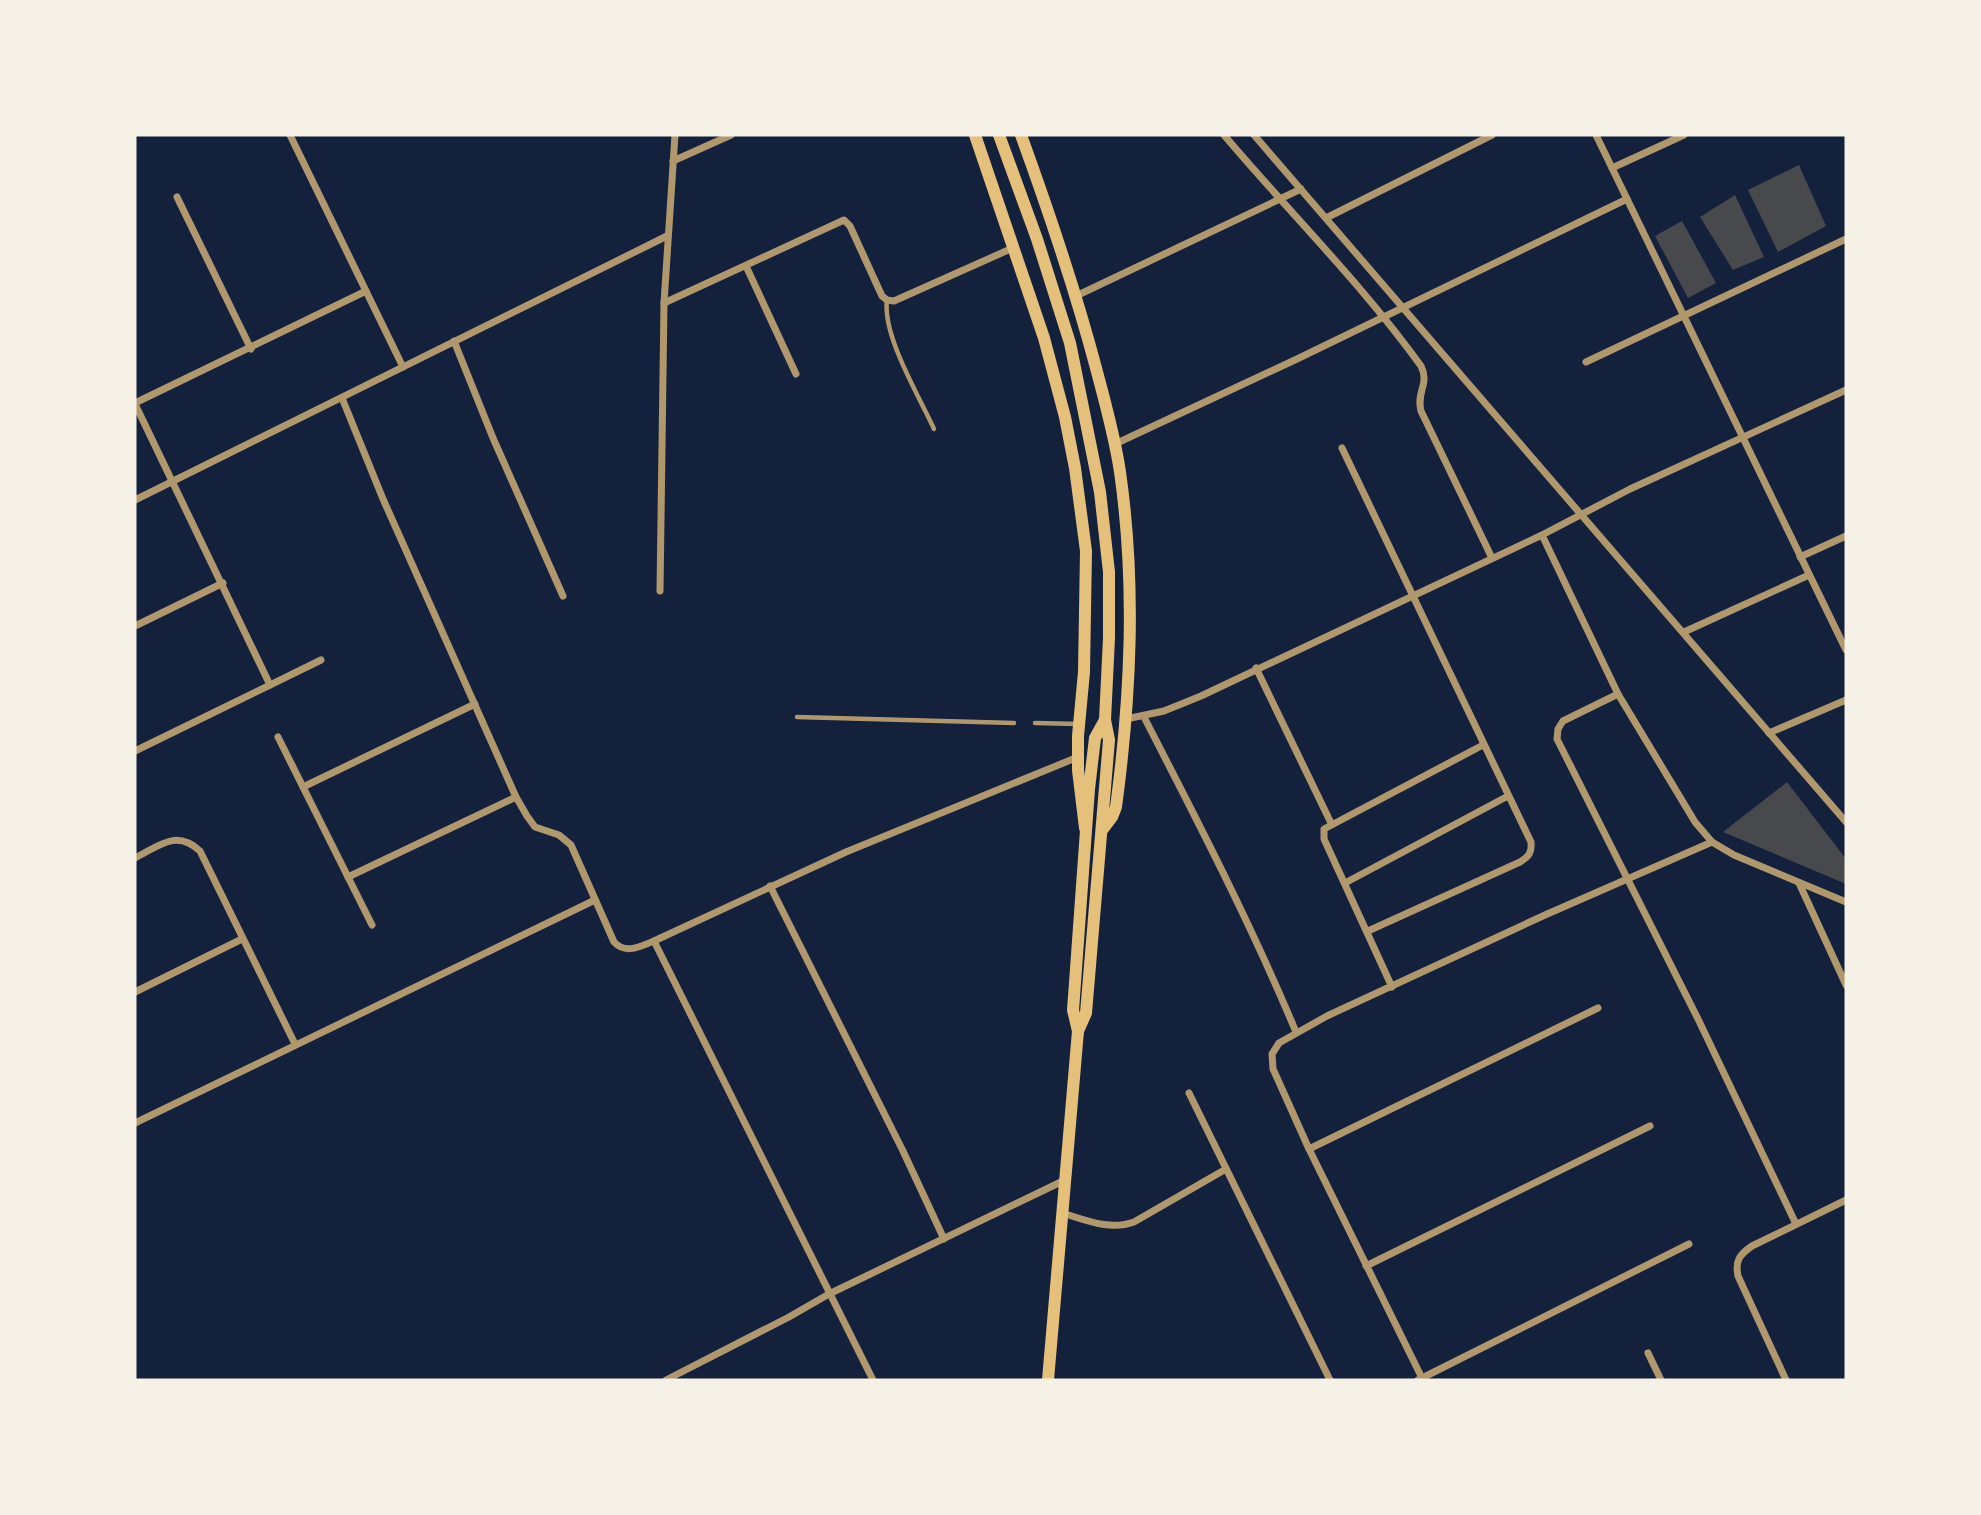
<svg xmlns="http://www.w3.org/2000/svg" width="1981" height="1515" font-family="'IBM Plex Sans',sans-serif">
  <style>
    .building { fill: #48494c }
    .lines { fill: none; stroke-linecap: round; stroke-linejoin: round }
    .service { stroke: #b1986c; stroke-width: 4.5 }
    .minor { stroke: #b1986c; stroke-width: 7 }
    .primary { stroke: #e5c07b; stroke-width: 12 }
  </style>
  <rect width="100%" height="100%" fill="#14213d"/>
  <!-- building -->
  <g class="building">
    <path d="M 1799,165 L 1826,226 L 1778,252 L 1748,190 Z"/>
    <path d="M 1735,195 L 1764,257 L 1733,270 L 1700,217 Z"/>
    <path d="M 1682,221 L 1716,283 L 1688,298 L 1655,236 Z"/>
    <path d="M 1787,782 L 1846,859 L 1846,884 L 1723,832 Z"/>
  </g>
  <g class="lines">
    <!-- service -->
    <g class="service">
      <path d="M 887,300 C 882,335 919,396 934,429"/>
      <path d="M 797,717 L 1014,723"/>
      <path d="M 1035,723 L 1078,724"/>
    </g>
    <!-- minor -->
    <g class="minor">
      <path d="M 290,135 L 403,367"/>
      <path d="M 1224,135 C 1289,212 1362,284 1421,366 C 1430,384 1416,391 1421,411 L 1492,558"/>
      <path d="M 1254,135 L 1846,822"/>
      <path d="M 1596,135 L 1846,650"/>
      <path d="M 673,161 L 731,135"/>
      <path d="M 1612,168 L 1684,135"/>
      <path d="M 177,197 L 251,349"/>
      <path d="M 1326,218 L 1492,135"/>
      <path d="M 746,266 L 796,374"/>
      <path d="M 1076,296 L 1301,189"/>
      <path d="M 664,303 L 844,220 L 850,226 L 882,296 L 887,300 L 894,301 L 1015,247"/>
      <path d="M 454,341 L 493,438 L 563,596"/>
      <path d="M 1586,362 L 1846,239"/>
      <path d="M 342,398 L 383,499 L 516,797 L 527,816 L 535,827 L 559,835 L 571,845 L 614,942 C 626,955 641,946 654,941 L 846,852 L 1078,757"/>
      <path d="M 135,403 L 366,291"/>
      <path d="M 135,404 L 270,685"/>
      <path d="M 1115,444 L 1297,359 L 1627,199"/>
      <path d="M 1342,448 L 1531,842 C 1532,853 1529,856 1520,862 L 1368,931"/>
      <path d="M 135,500 L 667,236"/>
      <path d="M 1542,535 L 1618,694 L 1695,822 L 1712,842 L 1734,855 L 1846,902"/>
      <path d="M 1800,557 L 1846,536"/>
      <path d="M 660,591 L 664,303 L 675,135"/>
      <path d="M 135,626 L 223,583"/>
      <path d="M 1684,632 L 1809,575"/>
      <path d="M 1256,668 L 1331,823"/>
      <path d="M 1618,694 L 1563,721 L 1558,729 L 1557,739 L 1699,1021 L 1796,1224"/>
      <path d="M 1144,717 C 1197,820 1251,924 1296,1032"/>
      <path d="M 1126,719 L 1164,711 L 1201,696 L 1542,535 L 1630,489 L 1846,390"/>
      <path d="M 1769,733 L 1846,700"/>
      <path d="M 278,737 L 372,925"/>
      <path d="M 135,751 L 321,660"/>
      <path d="M 303,787 L 475,704"/>
      <path d="M 135,858 C 159,846 176,829 200,851 L 295,1044"/>
      <path d="M 348,877 L 516,797"/>
      <path d="M 1345,883 L 1508,796"/>
      <path d="M 1799,883 L 1846,985"/>
      <path d="M 770,886 L 903,1151 L 944,1239"/>
      <path d="M 654,941 L 873,1380"/>
      <path d="M 1392,987 L 1324,839 L 1324,829 L 1483,745"/>
      <path d="M 135,992 L 242,939"/>
      <path d="M 1189,1093 L 1330,1380"/>
      <path d="M 135,1123 L 595,900"/>
      <path d="M 1309,1149 L 1598,1008"/>
      <path d="M 1062,1213 C 1086,1220 1110,1231 1134,1222 L 1226,1169"/>
      <path d="M 1366,1266 L 1650,1126"/>
      <path d="M 1648,1353 L 1661,1380"/>
      <path d="M 1422,1378 L 1309,1149 L 1273,1069 L 1272,1054 L 1279,1043 L 1327,1016 L 1545,915 L 1712,842"/>
      <path d="M 666,1380 L 789,1317 L 829,1294 L 1065,1180"/>
      <path d="M 1418,1380 L 1689,1244"/>
      <path d="M 1786,1380 L 1738,1276 C 1735,1261 1739,1255 1752,1246 L 1846,1200"/>
    </g>
    <!-- primary -->
    <g class="primary">
      <path d="M 975,135 L 1044,338 L 1065,417 L 1075,468 L 1086,551 L 1084,672 L 1078,736 L 1078,770 L 1085,828"/>
      <path d="M 999,135 L 1037,239 L 1070,343 L 1100,492 L 1109,572 L 1109,638 L 1105,720 L 1109,740 L 1086,1013 L 1078,1031 L 1048,1380"/>
      <path d="M 1021,135 C 1049,212 1075,289 1096,368 C 1105,402 1115,437 1120,472 C 1136,584 1131,695 1116,807 L 1112,817 L 1103,829"/>
      <path d="M 1078,1031 L 1073,1010 L 1089,789 L 1095,738 L 1105,720"/>
    </g>
  </g>
  <!-- border -->
  <rect width="1981" height="1515" fill="none" stroke="#f6f1e7" stroke-width="273"/>
</svg>
